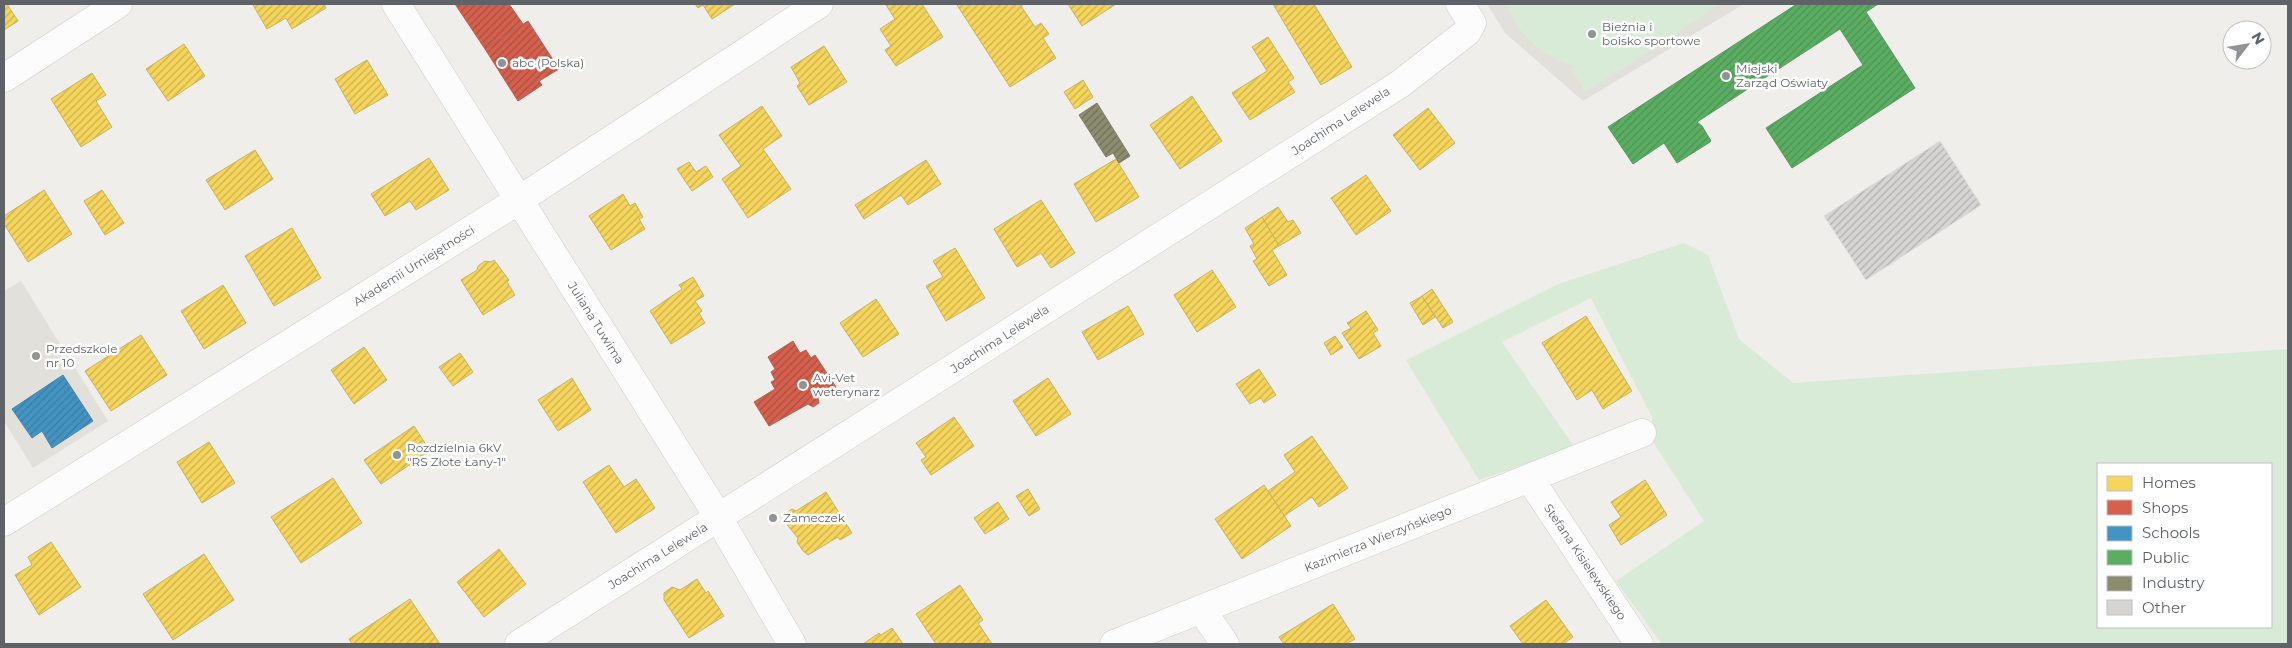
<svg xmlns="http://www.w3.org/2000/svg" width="2292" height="648" font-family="Montserrat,sans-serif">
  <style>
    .education { fill: #e2e0da }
    .grass { fill: #d8ebd6; fill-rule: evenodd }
    .homes { fill: url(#homes-hatch); stroke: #c9b360 }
    .shops { fill: url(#shops-hatch); stroke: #b26155 }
    .schools { fill: url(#schools-hatch); stroke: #4b85a8 }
    .public { fill: url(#public-hatch); stroke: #5c9863 }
    .industry { fill: url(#industry-hatch); stroke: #7e806c }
    .building { fill: url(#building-hatch); stroke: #deddd9 }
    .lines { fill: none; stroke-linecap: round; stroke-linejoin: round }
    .minor-casing { stroke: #cbcccc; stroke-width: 29 }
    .minor { stroke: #fdfcfc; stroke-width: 28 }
    .poi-dot { fill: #919496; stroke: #fff; stroke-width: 2 }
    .labels { text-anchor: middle; stroke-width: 5; stroke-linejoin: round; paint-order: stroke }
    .poi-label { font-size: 12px; fill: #5f6368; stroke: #fff; text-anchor: start }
    .street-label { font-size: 12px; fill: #5f6368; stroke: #fff }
  </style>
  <defs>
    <pattern id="homes-hatch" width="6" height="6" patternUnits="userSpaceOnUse" patternTransform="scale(1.25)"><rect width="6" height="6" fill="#f6d55c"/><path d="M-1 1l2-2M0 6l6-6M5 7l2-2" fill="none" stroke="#cab050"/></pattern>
    <pattern id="shops-hatch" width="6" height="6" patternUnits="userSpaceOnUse" patternTransform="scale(1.25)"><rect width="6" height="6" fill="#d6604d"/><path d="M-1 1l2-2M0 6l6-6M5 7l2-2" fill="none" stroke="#a85042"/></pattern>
    <pattern id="schools-hatch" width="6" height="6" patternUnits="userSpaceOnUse" patternTransform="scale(1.25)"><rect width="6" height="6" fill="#4393c3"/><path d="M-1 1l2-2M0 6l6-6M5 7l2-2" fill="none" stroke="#3b7ca2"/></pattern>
    <pattern id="public-hatch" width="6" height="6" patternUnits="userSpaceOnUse" patternTransform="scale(1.25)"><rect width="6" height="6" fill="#5aae61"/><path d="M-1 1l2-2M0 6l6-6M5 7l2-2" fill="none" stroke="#4e9154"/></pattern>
    <pattern id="industry-hatch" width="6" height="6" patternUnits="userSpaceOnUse" patternTransform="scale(1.25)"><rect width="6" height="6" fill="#8c8c6e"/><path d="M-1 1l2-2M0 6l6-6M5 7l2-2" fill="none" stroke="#70705a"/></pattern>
    <pattern id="building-hatch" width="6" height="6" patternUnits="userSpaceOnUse" patternTransform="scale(1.25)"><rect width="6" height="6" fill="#d6d5d3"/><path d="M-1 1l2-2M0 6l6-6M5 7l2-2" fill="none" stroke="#b1b0af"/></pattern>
  </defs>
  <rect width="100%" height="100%" fill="#efeeea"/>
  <!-- education -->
  <g class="education">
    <path d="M 1487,4 L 1744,4 L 1583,101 L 1505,33 Z"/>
    <path d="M 21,281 L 108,421 L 33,468 L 4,421 L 4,291 Z"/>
  </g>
  <!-- grass -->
  <g class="grass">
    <path d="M 1507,4 L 1721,4 L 1586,92 L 1571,69 L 1574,66 C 1541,57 1519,36 1507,4 Z"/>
    <path d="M 1684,243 L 1708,255 L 1739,339 L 1793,383 L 2288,349 L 2288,644 L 1662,644 L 1616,581 L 1704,521 L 1653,442 L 1652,417 L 1591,298 L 1502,342 L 1575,448 L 1479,480 L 1406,360 L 1558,284 ZM 2098,464 L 2271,464 L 2271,627 L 2098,627 Z"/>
  </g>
  <!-- homes -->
  <g class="homes">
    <path d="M 4,4 L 7,4 L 18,21 L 4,30 Z"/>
    <path d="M 254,4 L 324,4 L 326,8 L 292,29 L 286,18 L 267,29 L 253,5 Z"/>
    <path d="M 695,4 L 735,4 L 712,19 L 703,5 L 698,8 Z"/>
    <path d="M 889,4 L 922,4 L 943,37 L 896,66 L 885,50 L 891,46 L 880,29 L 895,19 L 886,5 Z"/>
    <path d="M 959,4 L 1024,4 L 1021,6 L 1035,27 L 1041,23 L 1049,34 L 1043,38 L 1056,58 L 1010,87 L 957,5 Z"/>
    <path d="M 1068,4 L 1116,4 L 1082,26 Z"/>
    <path d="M 1273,4 L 1314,4 L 1352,67 L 1321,85 Z"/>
    <path d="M 1268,37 L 1294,78 L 1288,82 L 1295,92 L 1250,120 L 1232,93 L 1267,71 L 1252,47 Z"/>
    <path d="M 184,44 L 205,76 L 168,101 L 146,69 Z"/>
    <path d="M 824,46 L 847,82 L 809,105 L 797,86 L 800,83 L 791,67 Z"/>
    <path d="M 367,60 L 388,95 L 355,114 L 335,79 Z"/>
    <path d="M 92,73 L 106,95 L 96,101 L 112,127 L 81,147 L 51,99 Z"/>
    <path d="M 1083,80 L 1093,97 L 1075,109 L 1064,92 Z"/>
    <path d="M 1192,96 L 1222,141 L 1180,169 L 1150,125 Z"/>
    <path d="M 762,106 L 782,136 L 763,149 L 791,189 L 748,218 L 722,179 L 741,166 L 719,135 Z"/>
    <path d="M 1428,108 L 1455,143 L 1420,170 L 1393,135 Z"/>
    <path d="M 255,150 L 273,179 L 225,210 L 206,180 Z"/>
    <path d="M 429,158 L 449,190 L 416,210 L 410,201 L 385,216 L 371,194 Z"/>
    <path d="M 1116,159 L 1139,197 L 1096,222 L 1074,184 Z"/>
    <path d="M 926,160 L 941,184 L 908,205 L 901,195 L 864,219 L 855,205 Z"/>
    <path d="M 689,162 L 696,172 L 706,166 L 713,177 L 692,191 L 677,169 Z"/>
    <path d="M 1366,175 L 1391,211 L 1356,235 L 1331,198 Z"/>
    <path d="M 44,190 L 72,234 L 28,262 L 4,224 L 4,216 Z"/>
    <path d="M 102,190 L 124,223 L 105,235 L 84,201 Z"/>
    <path d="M 623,194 L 630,206 L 635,203 L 643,217 L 639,219 L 645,229 L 611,250 L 589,216 Z"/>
    <path d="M 1041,200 L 1075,253 L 1051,268 L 1041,253 L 1017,267 L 994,229 Z"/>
    <path d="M 1278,207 L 1288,222 L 1293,220 L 1301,233 L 1279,246 L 1262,217 Z"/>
    <path d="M 1262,217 L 1279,246 L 1272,250 L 1287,275 L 1269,286 L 1253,261 L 1257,259 L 1250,246 L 1254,244 L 1245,228 Z"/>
    <path d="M 292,228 L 321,278 L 274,306 L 245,256 Z"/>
    <path d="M 955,248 L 985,298 L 946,321 L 926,286 L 943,277 L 933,261 Z"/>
    <path d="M 494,260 L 509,280 L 507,282 L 515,295 L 483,315 L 461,280 L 477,270 L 478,266 L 485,261 L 491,262 Z"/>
    <path d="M 1212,270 L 1236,307 L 1197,332 L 1174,295 Z"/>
    <path d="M 693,277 L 704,296 L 695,301 L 702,311 L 699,313 L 705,323 L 671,344 L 650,311 L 682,289 L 679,285 Z"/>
    <path d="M 223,285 L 246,323 L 204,349 L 181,311 Z"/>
    <path d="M 1432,289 L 1453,322 L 1443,328 L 1422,296 Z"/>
    <path d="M 1422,296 L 1435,317 L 1423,325 L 1410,303 Z"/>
    <path d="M 876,299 L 899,334 L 863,357 L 840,323 Z"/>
    <path d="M 1128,306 L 1144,334 L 1098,360 L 1082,332 Z"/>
    <path d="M 1366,311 L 1378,330 L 1373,333 L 1381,346 L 1359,359 L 1342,333 L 1351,328 L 1347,323 Z"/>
    <path d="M 1586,316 L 1632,391 L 1603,409 L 1592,390 L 1577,400 L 1542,343 Z"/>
    <path d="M 141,335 L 167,375 L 111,411 L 85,371 Z"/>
    <path d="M 1335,336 L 1343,347 L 1331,355 L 1324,343 Z"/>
    <path d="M 364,347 L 387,380 L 354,404 L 331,370 Z"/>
    <path d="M 460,353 L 473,372 L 453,386 L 439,367 Z"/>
    <path d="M 1259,369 L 1276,395 L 1264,403 L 1261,398 L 1250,404 L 1236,384 Z"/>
    <path d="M 572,378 L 591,410 L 558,431 L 538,400 Z"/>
    <path d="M 1048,378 L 1071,414 L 1036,436 L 1013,401 Z"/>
    <path d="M 954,417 L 974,446 L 931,475 L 921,460 L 926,457 L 916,443 Z"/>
    <path d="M 414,426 L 430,451 L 381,484 L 364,460 Z"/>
    <path d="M 1312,436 L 1348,488 L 1319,507 L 1312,497 L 1284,516 L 1268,491 L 1295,472 L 1284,455 Z"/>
    <path d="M 209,442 L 235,483 L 202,503 L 177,462 Z"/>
    <path d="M 609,465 L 624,487 L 636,479 L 655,508 L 616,533 L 583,482 Z"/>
    <path d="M 333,478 L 362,523 L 301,563 L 271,517 Z"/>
    <path d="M 1645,480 L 1667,515 L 1621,545 L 1609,525 L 1621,517 L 1611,502 Z"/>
    <path d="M 1264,485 L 1291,526 L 1242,559 L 1215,519 Z"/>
    <path d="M 1028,489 L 1040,509 L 1029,516 L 1016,496 Z"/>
    <path d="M 826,492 L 852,533 L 840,540 L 838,537 L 808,555 L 803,551 L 797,542 L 798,538 L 784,521 L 786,513 L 792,509 L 796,511 Z"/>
    <path d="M 998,502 L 1009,519 L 985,534 L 974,518 Z"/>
    <path d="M 51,542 L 81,587 L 39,615 L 15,575 L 32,565 L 28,557 Z"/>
    <path d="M 499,549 L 526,584 L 484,617 L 457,582 Z"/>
    <path d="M 204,554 L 234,600 L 173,640 L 143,594 Z"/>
    <path d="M 697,579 L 706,593 L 708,591 L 724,616 L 689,638 L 664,600 L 664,593 L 672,587 L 680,590 Z"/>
    <path d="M 960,585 L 983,620 L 978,623 L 992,644 L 936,644 L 916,614 Z"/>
    <path d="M 410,599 L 440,644 L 352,644 L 349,639 Z"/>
    <path d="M 1546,600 L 1573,637 L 1563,644 L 1523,644 L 1510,626 Z"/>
    <path d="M 1333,604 L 1355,639 L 1346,644 L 1284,644 L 1279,637 Z"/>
    <path d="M 892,628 L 903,644 L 863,644 L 879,633 L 881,635 Z"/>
  </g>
  <!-- shops -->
  <g class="shops">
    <path d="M 455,4 L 509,4 L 523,24 L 485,49 Z"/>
    <path d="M 528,21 L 559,69 L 539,81 L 542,85 L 518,101 L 485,49 Z"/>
    <path d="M 793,341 L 800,353 L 806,350 L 811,358 L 815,355 L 836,387 L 818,398 L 819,403 L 813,407 L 808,404 L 769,426 L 754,402 L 775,389 L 771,382 L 775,380 L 771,372 L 775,369 L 768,357 Z"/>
  </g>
  <!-- schools -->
  <path class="schools" d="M 63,375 L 93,421 L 52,448 L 42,431 L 32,438 L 12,409 Z"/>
  <!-- public -->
  <path class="public" d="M 1797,4 L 1878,4 L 1866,12 L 1915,88 L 1792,168 L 1766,128 L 1863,65 L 1840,29 L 1697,122 L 1702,126 L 1711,141 L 1710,142 L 1677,163 L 1664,143 L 1633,164 L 1608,127 Z"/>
  <!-- industry -->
  <path class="industry" d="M 1097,103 L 1130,156 L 1119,163 L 1113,153 L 1106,157 L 1079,115 Z"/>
  <!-- building -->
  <path class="building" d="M 1940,141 L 1981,205 L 1866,280 L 1824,216 Z"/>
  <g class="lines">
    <defs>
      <g id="minor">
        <path d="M 396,4 L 709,502 L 792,644"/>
        <path d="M 4,78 L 118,4"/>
        <path d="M 1530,479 L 1639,644"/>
        <path d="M 4,522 L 519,200 L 819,4"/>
        <path d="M 1201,609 L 1225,644"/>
        <path d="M 519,644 L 1400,84 L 1467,32 L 1472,23 L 1460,4"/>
        <path d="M 1114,644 L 1642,433"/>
      </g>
    </defs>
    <!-- minor casing -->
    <use href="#minor" class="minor-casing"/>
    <!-- minor -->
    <use href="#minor" class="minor"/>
  </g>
  <!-- markers -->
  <g class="poi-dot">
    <circle cx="1592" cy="34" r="5"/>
    <circle cx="502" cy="63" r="5"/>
    <circle cx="1726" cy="76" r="5"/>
    <circle cx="36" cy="356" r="5"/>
    <circle cx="803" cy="385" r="5"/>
    <circle cx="397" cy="455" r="5"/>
    <circle cx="773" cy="518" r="5"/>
  </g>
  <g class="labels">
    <!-- poi labels -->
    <g class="poi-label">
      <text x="1602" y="31">Bieżnia i<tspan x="1602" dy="14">boisko sportowe</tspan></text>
      <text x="512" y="67">abc (Polska)</text>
      <text x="1736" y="73">Miejski<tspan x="1736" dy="14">Zarząd Oświaty</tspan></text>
      <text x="46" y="353">Przedszkole<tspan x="46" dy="14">nr 10</tspan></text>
      <text x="813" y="382">Avi-Vet<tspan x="813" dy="14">weterynarz</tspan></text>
      <text x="407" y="452">Rozdzielnia 6kV<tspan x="407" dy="14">"RS Złote Łany-1"</tspan></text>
      <text x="783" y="522">Zameczek</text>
    </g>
    <!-- street labels -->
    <g class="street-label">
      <text transform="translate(1341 121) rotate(-33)" y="4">Joachima Lelewela</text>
      <text transform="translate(414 266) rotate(-32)" y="4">Akademii Umiejętności</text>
      <text transform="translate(596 323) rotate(58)" y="4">Juliana Tuwima</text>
      <text transform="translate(1000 339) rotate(-33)" y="4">Joachima Lelewela</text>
      <text transform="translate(1378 539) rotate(-22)" y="4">Kazimierza Wierzyńskiego</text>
      <text transform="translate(658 556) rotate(-32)" y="4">Joachima Lelewela</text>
      <text transform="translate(1585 562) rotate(56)" y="4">Stefana Kisielewskiego</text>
    </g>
  </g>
  <!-- border -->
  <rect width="2292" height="648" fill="none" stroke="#5f6368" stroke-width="10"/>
  <!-- legend -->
  <rect x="2097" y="463" width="175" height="165" fill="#ffffff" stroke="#bfc1c3"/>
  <rect x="2107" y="476" width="25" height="15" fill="#f6d55c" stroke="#bfc1c3"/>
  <text x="2142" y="488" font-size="15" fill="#5f6368">Homes</text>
  <rect x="2107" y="500" width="25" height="15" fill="#d6604d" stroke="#bfc1c3"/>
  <text x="2142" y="513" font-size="15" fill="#5f6368">Shops</text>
  <rect x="2107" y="526" width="25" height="15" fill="#4393c3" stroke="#bfc1c3"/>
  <text x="2142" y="538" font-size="15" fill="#5f6368">Schools</text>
  <rect x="2107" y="550" width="25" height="15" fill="#5aae61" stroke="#bfc1c3"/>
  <text x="2142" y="563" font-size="15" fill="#5f6368">Public</text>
  <rect x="2107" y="576" width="25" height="15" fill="#8c8c6e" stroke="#bfc1c3"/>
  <text x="2142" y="588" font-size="15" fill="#5f6368">Industry</text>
  <rect x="2107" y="600" width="25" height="15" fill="#d6d5d3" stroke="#bfc1c3"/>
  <text x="2142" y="613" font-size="15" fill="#5f6368">Other</text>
  <!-- north arrow -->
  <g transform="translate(2247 45) rotate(59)"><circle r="24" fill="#ffffff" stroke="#bfc1c3"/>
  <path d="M0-4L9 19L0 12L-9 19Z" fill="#919496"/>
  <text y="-8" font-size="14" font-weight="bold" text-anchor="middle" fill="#5f6368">N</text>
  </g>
</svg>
